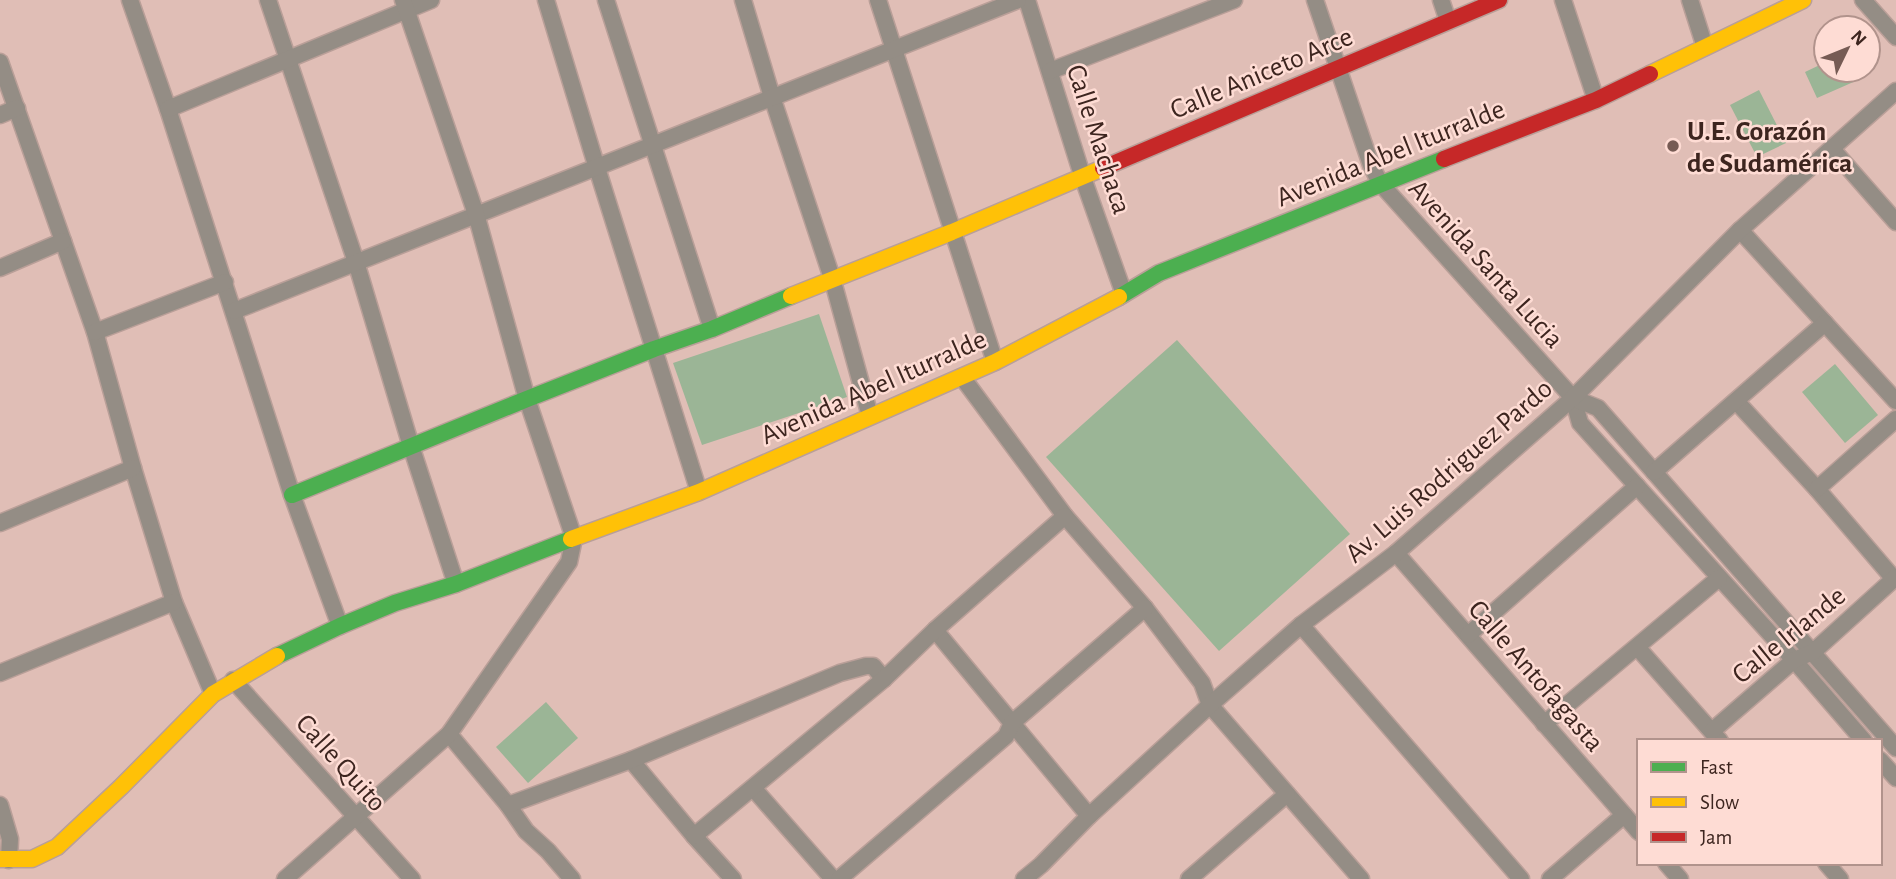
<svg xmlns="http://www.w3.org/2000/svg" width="1896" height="879" font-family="'Alegreya Sans',sans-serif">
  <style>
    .green { fill: #9bb596 }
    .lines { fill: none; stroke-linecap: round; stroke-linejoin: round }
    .street-casing { stroke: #b99f98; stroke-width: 19 }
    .fast-casing { stroke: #b99f98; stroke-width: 19 }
    .slow-casing { stroke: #b99f98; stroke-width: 19 }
    .jam-casing { stroke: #b99f98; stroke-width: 19 }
    .street { stroke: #948d85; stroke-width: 16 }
    .fast { stroke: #4caf50; stroke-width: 16 }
    .slow { stroke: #ffc107; stroke-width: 16 }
    .jam { stroke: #c62828; stroke-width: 16 }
    .poi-dot { fill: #765b54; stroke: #fedcd4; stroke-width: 2.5 }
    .labels { text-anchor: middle; stroke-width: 5; stroke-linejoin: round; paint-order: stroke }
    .street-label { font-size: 28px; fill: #3d251f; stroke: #fedcd4 }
    .poi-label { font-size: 28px; font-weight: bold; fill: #3d251f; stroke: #fedcd4; text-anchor: start }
  </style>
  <rect width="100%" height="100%" fill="#e0beb6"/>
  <!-- green -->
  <g class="green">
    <path d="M 1826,62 L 1826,70 L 1854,70 L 1858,80 L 1817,98 L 1805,72 Z"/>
    <path d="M 1759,90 L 1786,143 L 1757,157 L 1730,105 Z"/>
    <path d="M 819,314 L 847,397 L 702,445 L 673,363 Z"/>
    <path d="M 1177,340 L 1350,534 L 1219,651 L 1046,457 Z"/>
    <path d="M 1835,364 L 1878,415 L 1845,443 L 1802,392 Z"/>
    <path d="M 546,702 L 578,738 L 528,783 L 496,747 Z"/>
  </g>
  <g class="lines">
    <defs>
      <g id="street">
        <path d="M 130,0 L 168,109 L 292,495 L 340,626"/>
        <path d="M 268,0 L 356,262 L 411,446 L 456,584"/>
        <path d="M 546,0 L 597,168 L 699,492"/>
        <path d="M 606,0 L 712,329"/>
        <path d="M 743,0 L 772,97 L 832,278 L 870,416"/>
        <path d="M 878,0 L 995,362"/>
        <path d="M 1027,0 L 1083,178 L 1124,294"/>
        <path d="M 1315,0 L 1371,165 L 1380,183 L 1573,398 L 1580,423 L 1794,660 L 1864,741"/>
        <path d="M 1441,0 L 1448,21"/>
        <path d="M 1563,0 L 1596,100"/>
        <path d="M 1690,0 L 1705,47"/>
        <path d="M 1863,0 L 1896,37"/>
        <path d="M 0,62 L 95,332 L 133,468 L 174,602 L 213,694"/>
        <path d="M 1050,71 L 1234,0"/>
        <path d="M 168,109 L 431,0"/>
        <path d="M 0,115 L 17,108"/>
        <path d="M 1832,149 L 1896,222"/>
        <path d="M 1740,230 L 1896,401"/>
        <path d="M 0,268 L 63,241"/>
        <path d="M 234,311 L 1018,0"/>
        <path d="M 95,332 L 225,282"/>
        <path d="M 962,377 L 1065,516 L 1145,608 L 1202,683 L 1210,705 L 1361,879"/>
        <path d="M 1573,398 L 1598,408 L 1896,748"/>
        <path d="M 1736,401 L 1817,489 L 1894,579"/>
        <path d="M 1654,472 L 1825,323"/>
        <path d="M 1817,489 L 1896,419"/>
        <path d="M 0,523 L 133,468"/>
        <path d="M 1396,553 L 1639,832"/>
        <path d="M 1301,625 L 1521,879"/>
        <path d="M 935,630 L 1089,816"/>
        <path d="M 1468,635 L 1637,486"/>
        <path d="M 1637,647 L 1720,741"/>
        <path d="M 0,673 L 174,602"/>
        <path d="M 233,680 L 412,879"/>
        <path d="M 1544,724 L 1719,578"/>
        <path d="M 1712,731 L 1794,660 L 1813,652 L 1896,577"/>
        <path d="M 449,734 L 508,805 L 526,831 L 548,851 L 572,879"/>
        <path d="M 631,760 L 694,836 L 733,879"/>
        <path d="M 1880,760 L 1896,778"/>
        <path d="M 753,788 L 833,879"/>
        <path d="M 0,805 L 10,839 L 9,860"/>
        <path d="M 508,805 L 631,760 L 840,673 L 866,666 L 873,666 L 884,679"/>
        <path d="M 694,836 L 884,679 L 935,630 L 1065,516"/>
        <path d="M 1666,863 L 1680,879"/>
        <path d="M 1826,863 L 1840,879"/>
        <path d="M 285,879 L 449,734 L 569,562 L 574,538 L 527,399 L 476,214 L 403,0"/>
        <path d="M 839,879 L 1006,736 L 1012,723 L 1145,608"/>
        <path d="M 1024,879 L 1041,865 L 1089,816 L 1210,705 L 1301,625 L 1396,553 L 1573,398 L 1740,230 L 1896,91"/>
        <path d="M 1189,879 L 1287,794"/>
        <path d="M 1550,879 L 1624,815"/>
      </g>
      <g id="fast">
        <path d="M 1119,297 L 1159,273 L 1444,159"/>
        <path d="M 292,495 L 527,399 L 654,349 L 712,329 L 791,296"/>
        <path d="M 277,656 L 340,626 L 395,603 L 456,584 L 571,539"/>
      </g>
      <g id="slow">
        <path d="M 1650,74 L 1803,0"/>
        <path d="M 791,296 L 952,232 L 1103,168"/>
        <path d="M 571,539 L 699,492 L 995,362 L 1119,297"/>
        <path d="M 0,859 L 32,859 L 57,847 L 121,787 L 213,694 L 277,656"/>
      </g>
      <g id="jam">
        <path d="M 1444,159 L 1596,100 L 1650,74"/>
        <path d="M 1103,168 L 1499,0"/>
      </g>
    </defs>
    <!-- street casing -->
    <use href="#street" class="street-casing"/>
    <!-- fast casing -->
    <use href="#fast" class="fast-casing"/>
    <!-- slow casing -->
    <use href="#slow" class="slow-casing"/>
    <!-- jam casing -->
    <use href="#jam" class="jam-casing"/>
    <!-- street -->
    <use href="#street" class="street"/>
    <!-- fast -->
    <use href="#fast" class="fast"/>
    <!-- slow -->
    <use href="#slow" class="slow"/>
    <!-- jam -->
    <use href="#jam" class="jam"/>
  </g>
  <!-- markers -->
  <circle class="poi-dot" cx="1673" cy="146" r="7"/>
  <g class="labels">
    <!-- street labels -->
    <g class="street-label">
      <text transform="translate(1261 72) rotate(-23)" y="10">Calle Aniceto Arce</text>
      <text transform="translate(1100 139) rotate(72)" y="10">Calle Machaca</text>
      <text transform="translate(1390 152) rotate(-22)" y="10">Avenida Abel Iturralde</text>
      <text transform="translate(1487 263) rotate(48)" y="10">Avenida Santa Lucia</text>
      <text transform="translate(873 386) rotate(-24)" y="10">Avenida Abel Iturralde</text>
      <text transform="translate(1448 470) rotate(-41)" y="10">Av. Luis Rodriguez Pardo</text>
      <text transform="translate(1788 634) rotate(-39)" y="10">Calle Irlande</text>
      <text transform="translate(1537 675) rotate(49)" y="10">Calle Antofagasta</text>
      <text transform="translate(342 762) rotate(48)" y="10">Calle Quito</text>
    </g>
    <!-- poi labels -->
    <g class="poi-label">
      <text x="1687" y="140">U.E. Corazón<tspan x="1687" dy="32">de Sudamérica</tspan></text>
    </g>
  </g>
  <!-- legend -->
  <rect x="1637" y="739" width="245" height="126" fill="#fedcd4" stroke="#b1938c" stroke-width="2"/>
  <rect x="1651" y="762" width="35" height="10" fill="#4caf50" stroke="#b1938c" stroke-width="2"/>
  <text x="1700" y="774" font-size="21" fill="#3d251f">Fast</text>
  <rect x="1651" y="797" width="35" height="10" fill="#ffc107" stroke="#b1938c" stroke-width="2"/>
  <text x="1700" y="809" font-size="21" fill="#3d251f">Slow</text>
  <rect x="1651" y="832" width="35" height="10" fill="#c62828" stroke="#b1938c" stroke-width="2"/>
  <text x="1700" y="844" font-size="21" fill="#3d251f">Jam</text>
  <!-- north arrow -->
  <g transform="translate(1847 49) rotate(47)"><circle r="33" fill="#fedcd4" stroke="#b1938c" stroke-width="2"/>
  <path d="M0-5L12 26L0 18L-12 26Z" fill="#765b54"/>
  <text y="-10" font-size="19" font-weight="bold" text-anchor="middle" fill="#3d251f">N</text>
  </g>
</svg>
